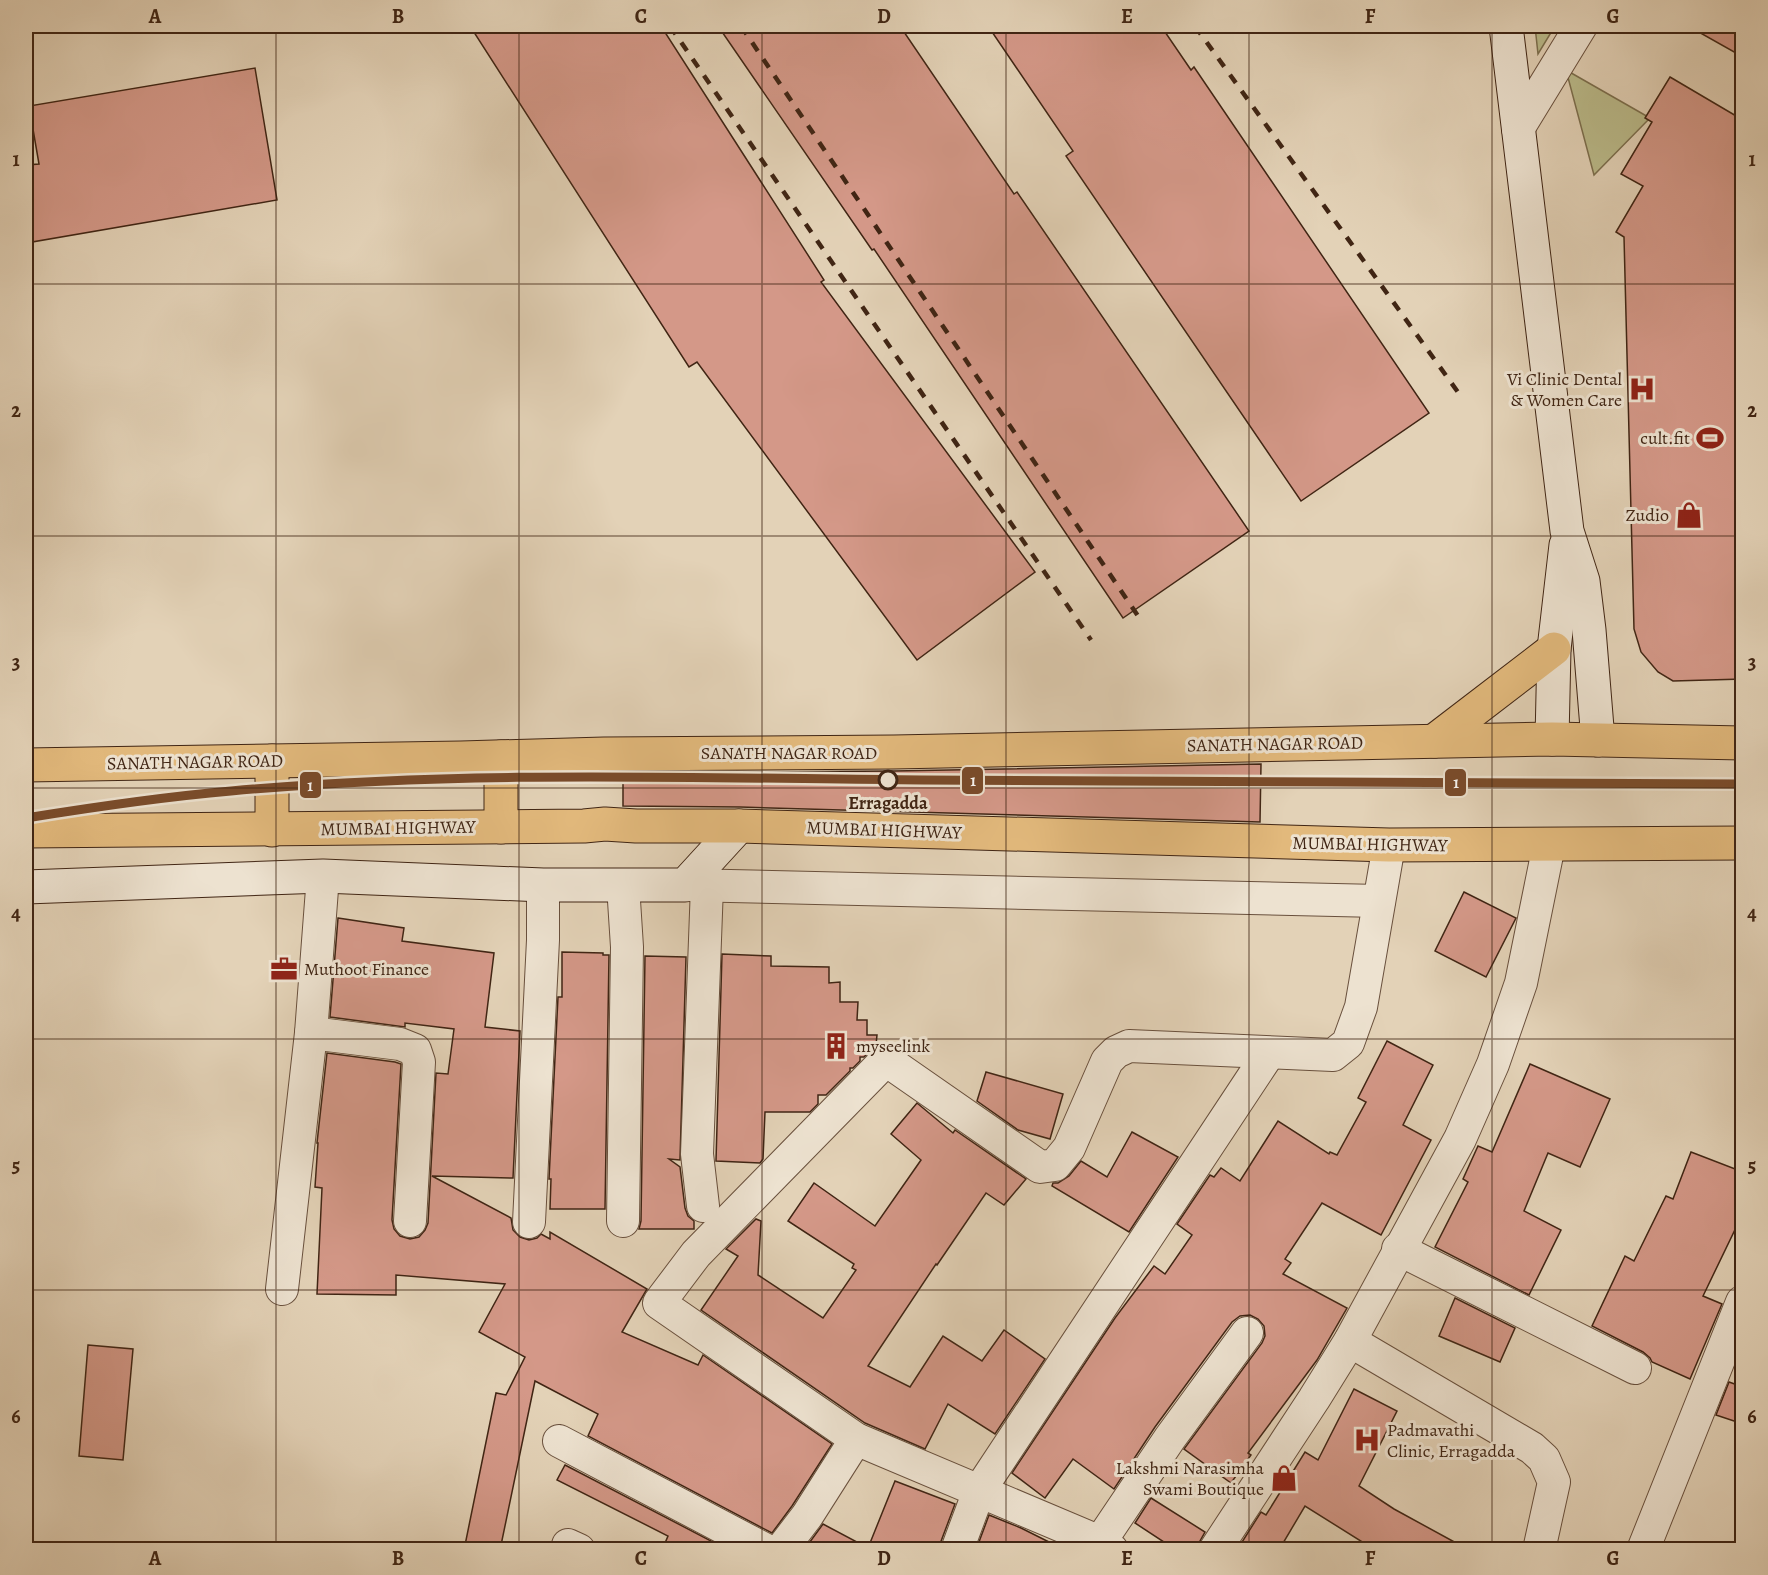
<svg xmlns="http://www.w3.org/2000/svg" width="1768" height="1575" font-family="Alegreya,serif">
  <style>
    .green { fill: #baba8a; stroke: #7d704f; stroke-width: 1.5 }
    .building { fill: #d49888; stroke: #402514; stroke-width: 1.5 }
    .lines { fill: none; stroke-linecap: round; stroke-linejoin: round }
    .street-casing { stroke: #69503d; stroke-width: 34 }
    .secondary-casing { stroke: #402514; stroke-width: 35 }
    .highway-casing { stroke: #402514; stroke-width: 35 }
    .street { stroke: #ede2d0; stroke-width: 32 }
    .secondary { stroke: #ede2d0; stroke-width: 33 }
    .highway { stroke: #e2b97c; stroke-width: 33 }
    .rail { stroke: #402514; stroke-width: 4.5; stroke-dasharray: 10 10; stroke-linecap: butt }
    .metro-1-casing { stroke: #ede2d0; stroke-width: 14 }
    .metro-1 { stroke: #7a4b2a; stroke-width: 9 }
    .grid { fill: none; stroke: #402514; stroke-width: 1.5; stroke-opacity: 0.55 }
    .stop-dot { fill: #ede2d0; stroke: #402514; stroke-width: 3 }
    .labels { text-anchor: middle; stroke-width: 6; stroke-linejoin: round; paint-order: stroke }
    .poi-label { font-size: 18px; fill: #402514; stroke: #ede2d0; text-anchor: end }
    .street-label { font-size: 18px; fill: #402514; stroke: #ede2d0 }
    .stop-label { font-size: 18px; font-weight: bold; fill: #402514; stroke: #ede2d0 }
    .line-badge { stroke: #ede2d0; stroke-width: 2 }
    .badge-label { font-size: 16px; text-anchor: middle; font-weight: bold; fill: #fff }
    .neatline { fill: none; stroke: #402514; stroke-width: 2 }
    .grid-label { font-size: 20px; text-anchor: middle; font-weight: bold; fill: #402514 }
  </style>
  <rect width="100%" height="100%" fill="#e3d2b7"/>
  <filter id="stains"><feTurbulence type="fractalNoise" baseFrequency=".00333" numOctaves="4"/><feColorMatrix values="0 0 0 0 .2 0 0 0 0 .09 0 0 0 0 .02 0 0 0 .5 -.17"/></filter>
  <radialGradient id="worn" r=".72"><stop offset=".6" stop-color="#630" stop-opacity="0"/><stop offset="1" stop-color="#630" stop-opacity=".3"/></radialGradient>
  <!-- green -->
  <g class="green">
    <path d="M 1535,26 L 1555,26 L 1538,54 Z"/>
    <path d="M 1566,70 L 1650,118 L 1594,175 Z"/>
  </g>
  <!-- building -->
  <g class="building">
    <path d="M 470,26 L 661,26 L 824,280 L 821,282 L 1035,572 L 917,660 L 697,362 L 689,367 Z"/>
    <path d="M 718,26 L 900,26 L 1014,194 L 1017,192 L 1249,531 L 1123,618 L 874,249 L 872,250 Z"/>
    <path d="M 988,26 L 1161,26 L 1191,70 L 1194,67 L 1429,413 L 1301,501 L 1066,156 L 1073,151 Z"/>
    <path d="M 1688,26 L 1743,26 L 1743,57 Z"/>
    <path d="M 255,68 L 277,200 L 26,243 L 26,165 L 39,164 L 29,106 Z"/>
    <path d="M 1670,77 L 1743,120 L 1743,679 L 1673,681 L 1658,672 L 1641,652 L 1634,629 L 1624,237 L 1616,232 L 1643,186 L 1621,174 L 1652,122 L 1645,118 Z"/>
    <path d="M 1261,764 L 1260,822 L 740,807 L 623,806 L 623,773 L 894,771 Z"/>
    <path d="M 1464,892 L 1516,918 L 1486,977 L 1435,951 Z"/>
    <path d="M 338,918 L 404,928 L 402,941 L 494,953 L 485,1027 L 520,1031 L 513,1178 L 432,1176 L 511,1218 L 513,1230 L 520,1237 L 529,1240 L 537,1238 L 541,1234 L 550,1239 L 550,1232 L 647,1289 L 622,1332 L 698,1365 L 703,1355 L 832,1444 L 792,1506 L 772,1533 L 588,1436 L 598,1414 L 535,1381 L 500,1550 L 464,1550 L 496,1393 L 506,1395 L 525,1357 L 479,1332 L 505,1284 L 396,1275 L 396,1295 L 317,1294 L 322,1188 L 315,1187 L 318,1143 L 317,1143 L 327,1053 L 395,1062 L 401,1064 L 392,1220 L 394,1229 L 400,1236 L 410,1239 L 419,1237 L 425,1230 L 428,1223 L 436,1073 L 448,1074 L 454,1029 L 405,1023 L 405,1027 L 330,1017 Z"/>
    <path d="M 562,952 L 603,953 L 603,955 L 609,955 L 605,1209 L 550,1209 L 551,1179 L 549,1179 L 558,997 L 562,997 Z"/>
    <path d="M 722,954 L 771,956 L 771,966 L 829,967 L 829,983 L 840,982 L 840,1002 L 858,1002 L 857,1020 L 867,1020 L 867,1035 L 877,1035 L 876,1045 L 864,1057 L 860,1057 L 860,1061 L 853,1068 L 850,1068 L 850,1071 L 826,1095 L 818,1095 L 818,1104 L 810,1112 L 765,1112 L 763,1159 L 760,1163 L 716,1161 Z"/>
    <path d="M 645,956 L 686,957 L 680,1160 L 669,1159 L 680,1167 L 685,1208 L 688,1216 L 694,1221 L 694,1229 L 639,1229 L 641,1221 Z"/>
    <path d="M 1387,1041 L 1433,1065 L 1403,1125 L 1431,1140 L 1381,1235 L 1322,1203 L 1285,1259 L 1291,1263 L 1283,1274 L 1347,1308 L 1317,1360 L 1248,1453 L 1251,1455 L 1231,1483 L 1184,1449 L 1262,1343 L 1265,1336 L 1264,1326 L 1258,1319 L 1250,1315 L 1240,1316 L 1232,1322 L 1155,1427 L 1114,1489 L 1073,1459 L 1045,1498 L 1012,1473 L 1115,1318 L 1154,1266 L 1165,1274 L 1192,1235 L 1177,1224 L 1210,1175 L 1214,1177 L 1221,1168 L 1240,1181 L 1278,1121 L 1329,1154 L 1330,1152 L 1337,1155 L 1366,1102 L 1358,1098 Z"/>
    <path d="M 1530,1064 L 1610,1099 L 1580,1167 L 1548,1153 L 1524,1211 L 1561,1230 L 1529,1295 L 1435,1247 L 1468,1182 L 1463,1179 L 1478,1146 L 1492,1152 Z"/>
    <path d="M 986,1072 L 1063,1094 L 1050,1139 L 1018,1130 L 977,1101 Z"/>
    <path d="M 917,1103 L 953,1133 L 955,1130 L 1026,1179 L 1004,1205 L 986,1193 L 937,1265 L 936,1264 L 868,1366 L 910,1387 L 943,1336 L 982,1361 L 1004,1330 L 1045,1359 L 995,1434 L 948,1404 L 925,1449 L 865,1423 L 701,1310 L 738,1256 L 726,1249 L 756,1219 L 761,1221 L 758,1275 L 823,1318 L 856,1270 L 852,1268 L 854,1264 L 788,1221 L 814,1183 L 875,1226 L 921,1160 L 891,1134 Z"/>
    <path d="M 1132,1132 L 1178,1157 L 1129,1232 L 1052,1186 L 1053,1183 L 1058,1183 L 1069,1176 L 1081,1161 L 1107,1177 Z"/>
    <path d="M 1691,1152 L 1743,1172 L 1743,1213 L 1703,1296 L 1722,1304 L 1690,1379 L 1652,1362 L 1650,1358 L 1643,1352 L 1592,1326 L 1625,1256 L 1634,1261 L 1666,1196 L 1673,1199 Z"/>
    <path d="M 1455,1298 L 1515,1328 L 1500,1362 L 1439,1336 Z"/>
    <path d="M 88,1345 L 133,1349 L 123,1460 L 79,1456 Z"/>
    <path d="M 1729,1382 L 1743,1387 L 1743,1424 L 1716,1415 Z"/>
    <path d="M 1354,1389 L 1397,1411 L 1359,1486 L 1394,1509 L 1469,1550 L 1375,1550 L 1305,1506 L 1279,1550 L 1237,1550 L 1261,1512 L 1266,1515 L 1305,1452 L 1318,1460 Z"/>
    <path d="M 565,1465 L 713,1542 L 710,1550 L 662,1550 L 668,1536 L 557,1480 Z"/>
    <path d="M 895,1481 L 955,1504 L 940,1544 L 940,1550 L 804,1550 L 823,1524 L 868,1548 Z"/>
    <path d="M 1151,1498 L 1205,1532 L 1200,1541 L 1197,1550 L 1176,1550 L 1135,1523 Z"/>
    <path d="M 989,1515 L 1021,1528 L 1065,1550 L 976,1550 Z"/>
  </g>
  <g class="lines">
    <defs>
      <g id="street">
        <path d="M 1518,129 L 1581,26"/>
        <path d="M 623,885 L 627,947 L 623,1221"/>
        <path d="M 685,885 L 1379,901"/>
        <path d="M 311,1033 L 400,1044 L 415,1050 L 419,1062 L 410,1221"/>
        <path d="M 703,1206 L 697,1154 L 707,886"/>
        <path d="M 529,1222 L 543,940 L 543,885"/>
        <path d="M 1398,1249 L 1635,1368"/>
        <path d="M 282,1289 L 311,1033 L 323,876"/>
        <path d="M 1350,1341 L 1532,1448 L 1544,1459 L 1554,1482 L 1539,1550"/>
        <path d="M 559,1441 L 766,1550"/>
        <path d="M 1100,1542 L 1170,1438 L 1247,1333"/>
        <path d="M 568,1545 L 579,1550"/>
        <path d="M 781,1550 L 807,1516 L 856,1439"/>
        <path d="M 957,1550 L 979,1491 L 1269,1053"/>
        <path d="M 1112,1550 L 1100,1542 L 856,1439 L 659,1303 L 696,1254 L 886,1060 L 1040,1167 L 1055,1165 L 1069,1148 L 1107,1061 L 1116,1052 L 1129,1046 L 1333,1055 L 1348,1043 L 1361,1007 L 1389,845"/>
        <path d="M 1215,1550 L 1314,1399 L 1350,1341 L 1460,1139 L 1493,1064 L 1521,983 L 1549,845"/>
        <path d="M 1643,1550 L 1742,1302"/>
      </g>
      <g id="secondary">
        <path d="M 1506,26 L 1567,531 L 1583,581 L 1589,630 L 1598,740"/>
        <path d="M 1552,739 L 1554,649 L 1566,545"/>
        <path d="M 26,887 L 323,876 L 543,885 L 685,885 L 739,826"/>
      </g>
      <g id="highway">
        <path d="M 1434,741 L 1554,649"/>
        <path d="M 501,757 L 501,827"/>
        <path d="M 272,761 L 272,830"/>
        <path d="M 26,765 L 461,758 L 604,754 L 894,752 L 1552,739 L 1742,743"/>
        <path d="M 26,831 L 584,826 L 605,824 L 636,826 L 739,826 L 1389,845 L 1742,843"/>
      </g>
    </defs>
    <!-- street casing -->
    <use href="#street" class="street-casing"/>
    <!-- secondary casing -->
    <use href="#secondary" class="secondary-casing"/>
    <!-- highway casing -->
    <use href="#highway" class="highway-casing"/>
    <!-- street -->
    <use href="#street" class="street"/>
    <!-- secondary -->
    <use href="#secondary" class="secondary"/>
    <!-- highway -->
    <use href="#highway" class="highway"/>
    <!-- rail -->
    <g class="rail">
      <path d="M 670,26 L 1091,640"/>
      <path d="M 741,26 L 1138,616"/>
      <path d="M 1195,26 L 1460,395"/>
    </g>
    <defs>
      <path id="metro-1" d="M 26,818 C 94,807 162,797 231,791 C 461,770 692,778 922,780 C 1195,782 1469,782 1742,784"/>
    </defs>
    <!-- metro-1 casing -->
    <use href="#metro-1" class="metro-1-casing"/>
    <!-- metro-1 -->
    <use href="#metro-1" class="metro-1"/>
  </g>
  <!-- grid -->
  <path class="grid" d="M 276,26 L 276,1550M 519,26 L 519,1550M 762,26 L 762,1550M 1006,26 L 1006,1550M 1249,26 L 1249,1550M 1492,26 L 1492,1550M 26,284 L 1742,284M 26,536 L 1742,536M 26,788 L 1742,788M 26,1039 L 1742,1039M 26,1290 L 1742,1290"/>
  <!-- icons -->
  <defs>
    <symbol id="hospital-bare" viewBox="-9 -9 18 18"><path d="M-5-5h3v3.5h4V-5h3V5h-3V1.5h-4V5h-3Z" fill="#8f2418" stroke="#ede2d0" stroke-width="2.5" paint-order="stroke"/></symbol>
    <symbol id="stadium-bare" viewBox="-9 -9 18 18"><path d="M0-5a6.5 5 0 1 0 0 10a6.5 5 0 1 0 0-10ZM-3.5-1.8h7v3.6h-7Z" fill="#8f2418" stroke="#ede2d0" stroke-width="2.5" paint-order="stroke"/></symbol>
    <symbol id="shop-bare" viewBox="-9 -9 18 18"><path d="M-5-2.5h2.3a2.7 3.5 0 0 1 5.4 0H5L5.5 6h-11ZM-1.5-2.5h3a1.5 2.3 0 0 0-3 0Z" fill="#8f2418" stroke="#ede2d0" stroke-width="2.5" paint-order="stroke"/></symbol>
    <symbol id="office-bare" viewBox="-9 -9 18 18"><path d="M-6-3h4V-5.5h4V-3h4V5H-6ZM-1-4.5V-3h2v-1.5ZM-6 0V1H6V0Z" fill="#8f2418" stroke="#ede2d0" stroke-width="2.5" paint-order="stroke"/></symbol>
    <symbol id="building-bare" viewBox="-9 -9 18 18"><path d="M-4-6H4V6H1V3H-1V6H-4ZM-2.5-4.3h1.7v1.8h-1.7ZM.8-4.3h1.7v1.8H.8ZM-2.5-1h1.7V.8h-1.7ZM.8-1h1.7V.8H.8Z" fill="#8f2418" stroke="#ede2d0" stroke-width="2.5" paint-order="stroke"/></symbol>
  </defs>
  <g fill-rule="evenodd">
    <use href="#hospital-bare" x="1623" y="370" width="38" height="38"/>
    <use href="#stadium-bare" x="1691" y="419" width="38" height="38"/>
    <use href="#shop-bare" x="1670" y="496" width="38" height="38"/>
    <use href="#office-bare" x="265" y="950" width="38" height="38"/>
    <use href="#building-bare" x="817" y="1027" width="38" height="38"/>
    <use href="#hospital-bare" x="1348" y="1421" width="38" height="38"/>
    <use href="#shop-bare" x="1265" y="1459" width="38" height="38"/>
  </g>
  <!-- markers -->
  <circle class="stop-dot" cx="888" cy="780" r="9"/>
  <g class="labels">
    <!-- poi labels -->
    <g class="poi-label">
      <text x="1622" y="385">Vi Clinic Dental<tspan x="1622" dy="21">&amp; Women Care</tspan></text>
      <text x="1690" y="444">cult.fit</text>
      <text x="1669" y="521">Zudio</text>
      <text x="304" y="975" text-anchor="start">Muthoot Finance</text>
      <text x="856" y="1052" text-anchor="start">myseelink</text>
      <text x="1387" y="1436" text-anchor="start">Padmavathi<tspan x="1387" dy="21">Clinic, Erragadda</tspan></text>
      <text x="1264" y="1474">Lakshmi Narasimha<tspan x="1264" dy="21">Swami Boutique</tspan></text>
    </g>
    <!-- street labels -->
    <g class="street-label">
      <text transform="translate(1275 744) rotate(-1)" y="6">SANATH NAGAR ROAD</text>
      <text x="789" y="759">SANATH NAGAR ROAD</text>
      <text transform="translate(195 762) rotate(-1)" y="6">SANATH NAGAR ROAD</text>
      <text transform="translate(398 828) rotate(-1)" y="6">MUMBAI HIGHWAY</text>
      <text transform="translate(884 830) rotate(2)" y="6">MUMBAI HIGHWAY</text>
      <text transform="translate(1370 844) rotate(1)" y="6">MUMBAI HIGHWAY</text>
    </g>
    <!-- stop labels -->
    <g class="stop-label">
      <text x="888" y="809">Erragadda</text>
    </g>
  </g>
  <g class="line-badge">
    <rect x="961" y="766" width="23" height="29" rx="6" fill="#7a4b2a"/>
    <rect x="1444" y="768" width="23" height="29" rx="6" fill="#7a4b2a"/>
    <rect x="299" y="771" width="23" height="28" rx="6" fill="#7a4b2a"/>
  </g>
  <g class="badge-label">
    <text x="973" y="786">1</text>
    <text x="1456" y="788">1</text>
    <text x="310" y="791">1</text>
  </g>
  <!-- margin -->
  <rect width="1768" height="1575" fill="none" stroke="#e3d2b7" stroke-width="66"/>
  <rect x="33" y="33" width="1702" height="1509" class="neatline"/>
  <g class="grid-label">
    <text x="155" y="23">A</text>
    <text x="398" y="23">B</text>
    <text x="641" y="23">C</text>
    <text x="884" y="23">D</text>
    <text x="1127" y="23">E</text>
    <text x="1370" y="23">F</text>
    <text x="1613" y="23">G</text>
    <text x="16" y="166">1</text>
    <text x="1752" y="166">1</text>
    <text x="16" y="417">2</text>
    <text x="1752" y="417">2</text>
    <text x="16" y="669">3</text>
    <text x="1752" y="669">3</text>
    <text x="16" y="920">4</text>
    <text x="1752" y="920">4</text>
    <text x="16" y="1172">5</text>
    <text x="1752" y="1172">5</text>
    <text x="16" y="1423">6</text>
    <text x="1752" y="1423">6</text>
    <text x="155" y="1565">A</text>
    <text x="398" y="1565">B</text>
    <text x="641" y="1565">C</text>
    <text x="884" y="1565">D</text>
    <text x="1127" y="1565">E</text>
    <text x="1370" y="1565">F</text>
    <text x="1613" y="1565">G</text>
  </g>
  <rect width="100%" height="100%" filter="url(#stains)"/>
  <rect width="100%" height="100%" fill="url(#worn)"/>
</svg>
